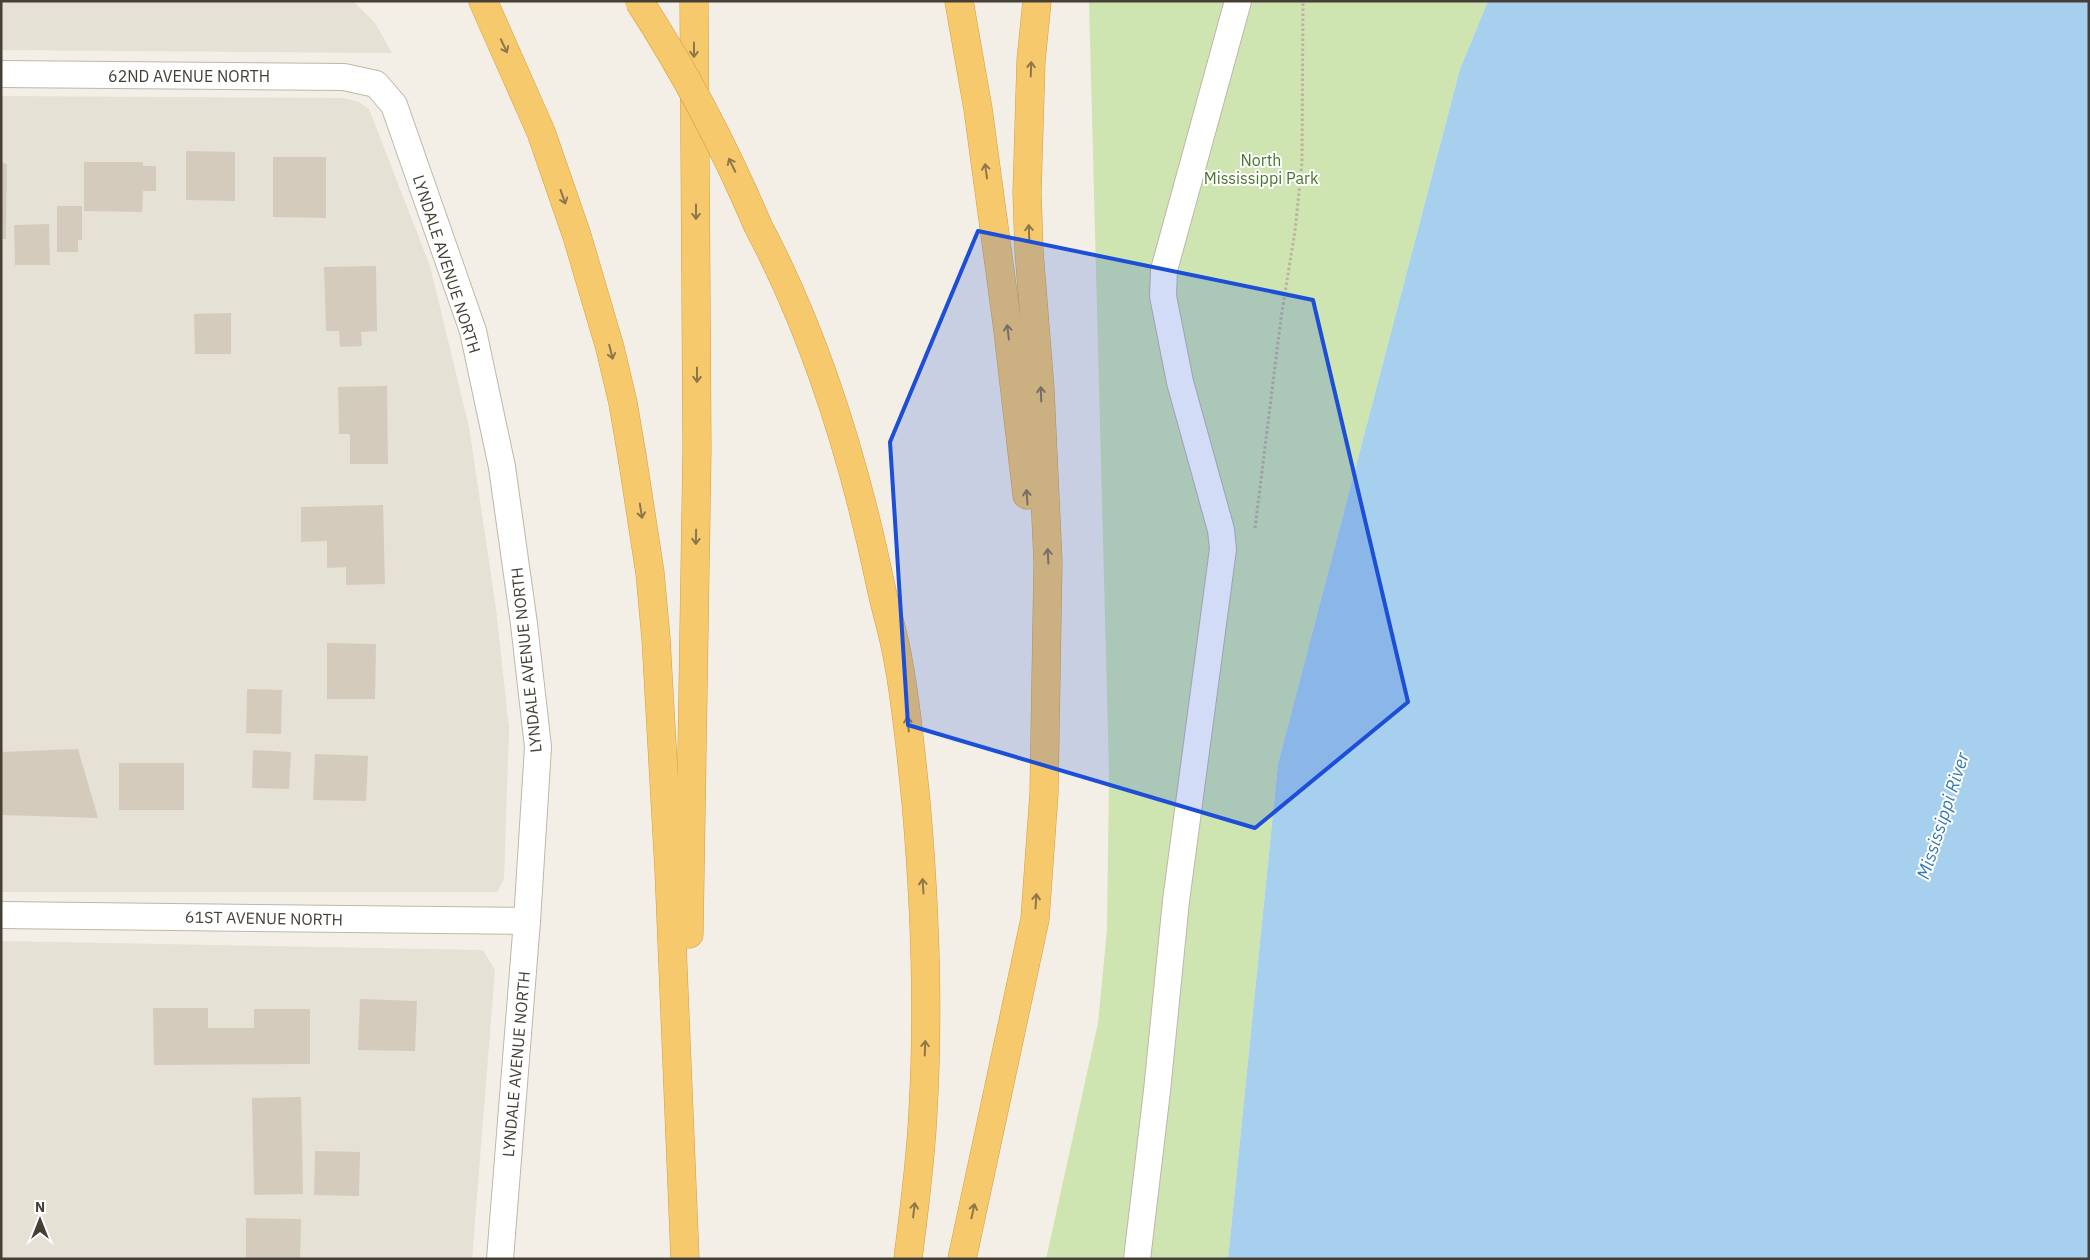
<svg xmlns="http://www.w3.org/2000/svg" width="2090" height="1260" font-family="'IBM Plex Sans',sans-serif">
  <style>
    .residential { fill: #e6e1d5 }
    .green { fill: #cee5b1 }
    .water { fill: #a6d0ed }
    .building { fill: #d4cbbd }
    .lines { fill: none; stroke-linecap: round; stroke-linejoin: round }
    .street-casing { stroke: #beb7aa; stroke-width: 28 }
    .highway-casing { stroke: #d69e3d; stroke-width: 29 }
    .path { stroke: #bfb29c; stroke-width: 3; stroke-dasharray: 2.5 2.5; stroke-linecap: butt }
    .street { stroke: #fff; stroke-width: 26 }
    .highway { stroke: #f7c96d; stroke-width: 28 }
    .highway-bridge-casing { stroke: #d69e3d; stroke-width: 29; stroke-linecap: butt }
    .highway-bridge { stroke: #f7c96d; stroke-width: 28 }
    .oneway { stroke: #8c764c }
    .marked { fill: #1d4ed8; fill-opacity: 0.2; stroke: #1d4ed8; stroke-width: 4; stroke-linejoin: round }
    .labels { text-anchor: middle; stroke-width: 4; stroke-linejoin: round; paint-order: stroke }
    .street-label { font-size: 16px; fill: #453f36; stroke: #fff }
    .park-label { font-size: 16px; fill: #48752c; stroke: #fff }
    .water-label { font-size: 18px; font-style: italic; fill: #347aad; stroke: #fff }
  </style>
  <rect width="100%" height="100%" fill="#f3efe7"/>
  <!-- residential -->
  <g class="residential">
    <path d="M 1,1 L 353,1 L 375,23 L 392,53 L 1,50 Z"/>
    <path d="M 1,96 L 343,98 L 359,102 L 369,109 L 430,266 L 469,427 L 496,608 L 509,728 L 504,879 L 497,892 L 1,892 Z"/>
    <path d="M 1,941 L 483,950 L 495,970 L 472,1259 L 1,1259 Z"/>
  </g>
  <!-- green -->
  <path class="green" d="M 1089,1 L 1488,1 L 1460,69 L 1278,764 L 1228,1259 L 1046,1259 L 1098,1023 L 1107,930 L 1109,772 Z"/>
  <!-- water -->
  <path class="water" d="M 1488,1 L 2089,1 L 2089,1259 L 1228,1259 L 1278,764 L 1460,69 Z"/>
  <!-- building -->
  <g class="building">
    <path d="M 186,151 L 235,152 L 235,201 L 186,200 Z"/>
    <path d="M 273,157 L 326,157 L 326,218 L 273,217 Z"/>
    <path d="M 84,162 L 143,162 L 143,166 L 156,166 L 156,191 L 143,191 L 142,212 L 84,211 Z"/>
    <path d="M 1,163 L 7,164 L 6,239 L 1,239 Z"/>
    <path d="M 57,206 L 82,206 L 82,240 L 78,240 L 78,252 L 57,252 Z"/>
    <path d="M 49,224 L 50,265 L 15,265 L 14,225 Z"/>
    <path d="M 376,266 L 377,331 L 361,332 L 362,346 L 340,347 L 339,331 L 326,331 L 324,267 Z"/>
    <path d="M 231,313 L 231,354 L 195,354 L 194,314 Z"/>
    <path d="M 387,386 L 388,464 L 350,464 L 350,434 L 339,434 L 338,387 Z"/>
    <path d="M 383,505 L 385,584 L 346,585 L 346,567 L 327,568 L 327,541 L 301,542 L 301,507 Z"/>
    <path d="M 327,643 L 376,644 L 375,699 L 327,699 Z"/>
    <path d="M 247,689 L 282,690 L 281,734 L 246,733 Z"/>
    <path d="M 78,749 L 98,818 L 2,815 L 1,752 Z"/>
    <path d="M 253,750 L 291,752 L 289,789 L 252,788 Z"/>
    <path d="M 315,754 L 368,756 L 366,801 L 313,800 Z"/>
    <rect x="119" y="763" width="65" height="47"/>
    <path d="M 360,999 L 417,1001 L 415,1051 L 358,1050 Z"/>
    <path d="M 153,1008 L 208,1008 L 208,1028 L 254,1028 L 254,1009 L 310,1009 L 310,1064 L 154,1065 Z"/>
    <path d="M 301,1097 L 303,1194 L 254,1195 L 252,1098 Z"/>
    <path d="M 315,1151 L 360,1152 L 359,1196 L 314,1195 Z"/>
    <path d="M 246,1218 L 301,1219 L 300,1259 L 246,1259 Z"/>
  </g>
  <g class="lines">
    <defs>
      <g id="street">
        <path d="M 1,74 L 344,77 L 376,84 L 394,105 L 473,331 L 502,467 L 524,624 L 538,747 L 527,921 L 500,1259"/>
        <path d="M 1,915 L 527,921"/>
        <path d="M 1137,1259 L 1157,1091 L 1176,901 L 1223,549 L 1221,530 L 1180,382 L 1163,296 L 1164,270 L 1238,1"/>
      </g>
      <g id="highway">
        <path d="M 483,1 L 541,132 L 577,236 L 610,348 L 623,403 L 632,456 L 650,573 L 656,639 L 669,870 L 685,1259"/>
        <path d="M 959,1 L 978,109 L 1007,323 L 1027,495"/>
        <path d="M 758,226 C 818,339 855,462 881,587 C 886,611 894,635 898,660 C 907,707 911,755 916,802 C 925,905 929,1008 923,1111 C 921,1160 914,1209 908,1259"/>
        <path d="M 689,934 L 697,449 L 694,1"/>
        <path d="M 962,1259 L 1035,919 L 1044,793 L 1048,562 L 1040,389 L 1029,251 L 1027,193 L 1031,61 L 1037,1"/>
      </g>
    </defs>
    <!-- street casing -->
    <use href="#street" class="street-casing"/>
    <!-- highway casing -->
    <use href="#highway" class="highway-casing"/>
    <!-- path -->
    <path class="path" d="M 1255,528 L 1281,318 L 1295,231 L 1302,162 L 1303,1"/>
    <!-- street -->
    <use href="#street" class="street"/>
    <!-- highway -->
    <use href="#highway" class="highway"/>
    <defs>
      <path id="highway-bridge" d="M 639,1 C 685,72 725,148 758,226"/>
    </defs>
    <!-- highway-bridge casing -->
    <use href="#highway-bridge" class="highway-bridge-casing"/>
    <!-- highway-bridge -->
    <use href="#highway-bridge" class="highway-bridge"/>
  </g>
  <!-- one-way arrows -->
  <defs><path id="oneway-shaft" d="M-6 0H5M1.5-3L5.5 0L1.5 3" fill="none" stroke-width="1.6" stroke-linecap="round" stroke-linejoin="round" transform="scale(1.25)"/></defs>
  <g class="oneway">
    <use href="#oneway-shaft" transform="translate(504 46) rotate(65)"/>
    <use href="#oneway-shaft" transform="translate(694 50) rotate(90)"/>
    <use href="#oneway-shaft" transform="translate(1031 69) rotate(-88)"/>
    <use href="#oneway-shaft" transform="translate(732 165) rotate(-116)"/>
    <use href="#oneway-shaft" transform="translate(986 171) rotate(-98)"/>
    <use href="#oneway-shaft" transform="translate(563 197) rotate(71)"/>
    <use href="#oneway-shaft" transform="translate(696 212) rotate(90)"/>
    <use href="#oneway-shaft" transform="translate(1029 232) rotate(-92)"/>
    <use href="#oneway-shaft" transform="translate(1008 332) rotate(-97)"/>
    <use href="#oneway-shaft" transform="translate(611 352) rotate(76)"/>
    <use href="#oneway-shaft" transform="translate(697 375) rotate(90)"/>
    <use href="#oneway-shaft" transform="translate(1041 394) rotate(-92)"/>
    <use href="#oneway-shaft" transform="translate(1027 497) rotate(-94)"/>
    <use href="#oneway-shaft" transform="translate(641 511) rotate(81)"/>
    <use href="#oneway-shaft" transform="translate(696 537) rotate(91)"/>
    <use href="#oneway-shaft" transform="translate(1048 556) rotate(-93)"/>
    <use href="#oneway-shaft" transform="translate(908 724) rotate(-96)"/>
    <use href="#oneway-shaft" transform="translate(923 886) rotate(-94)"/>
    <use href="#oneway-shaft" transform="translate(1036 901) rotate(-86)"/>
    <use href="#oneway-shaft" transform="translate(925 1048) rotate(-88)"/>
    <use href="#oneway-shaft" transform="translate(914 1210) rotate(-83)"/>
    <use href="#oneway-shaft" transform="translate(973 1211) rotate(-78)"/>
  </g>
  <!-- marked area -->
  <path class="marked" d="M 978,231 L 1313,300 L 1408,702 L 1255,828 L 908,725 L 890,442 Z"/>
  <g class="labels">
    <!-- street labels -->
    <g class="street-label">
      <text x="189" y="82">62ND AVENUE NORTH</text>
      <text transform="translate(447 264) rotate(72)" y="6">LYNDALE AVENUE NORTH</text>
      <text transform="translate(526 660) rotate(-96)" y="6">LYNDALE AVENUE NORTH</text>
      <text transform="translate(264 918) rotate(1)" y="6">61ST AVENUE NORTH</text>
      <text transform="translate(516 1064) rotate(-85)" y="6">LYNDALE AVENUE NORTH</text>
    </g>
    <!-- park labels -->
    <g class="park-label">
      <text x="1261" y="166">North<tspan x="1261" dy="18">Mississippi Park</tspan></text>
    </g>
    <!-- water labels -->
    <g class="water-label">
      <text transform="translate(1943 816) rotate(-72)" y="6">Mississippi River</text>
    </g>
  </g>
  <!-- border -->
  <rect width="2090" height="1260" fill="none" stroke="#453f36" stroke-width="5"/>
  <!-- north arrow -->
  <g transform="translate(40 1220)" stroke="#ffffff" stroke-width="4" paint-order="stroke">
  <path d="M0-4L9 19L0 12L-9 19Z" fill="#453f36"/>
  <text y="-8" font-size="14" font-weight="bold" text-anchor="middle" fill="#453f36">N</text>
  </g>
</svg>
